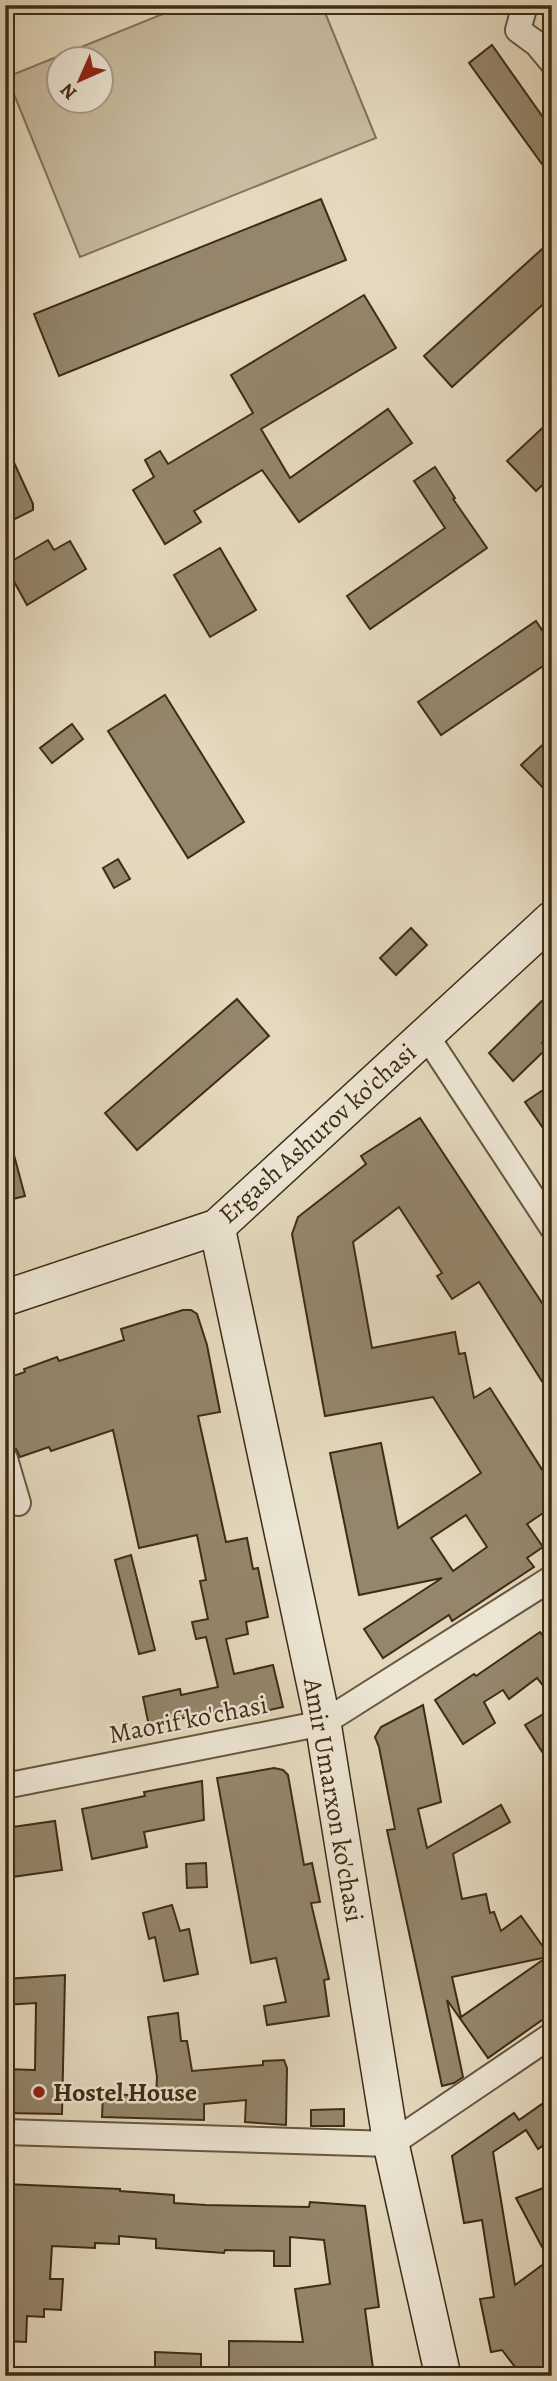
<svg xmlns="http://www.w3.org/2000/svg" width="557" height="2381" font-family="Alegreya,serif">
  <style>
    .green { fill: #c8bca1; stroke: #83745a; stroke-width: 2; fill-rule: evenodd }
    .building { fill: #94866c; stroke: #3e2c14; stroke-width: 2; fill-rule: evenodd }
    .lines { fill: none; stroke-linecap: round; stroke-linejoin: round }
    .street-casing { stroke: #68573e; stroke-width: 28 }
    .secondary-casing { stroke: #3e2c14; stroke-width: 38 }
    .street { stroke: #ede6d5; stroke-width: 24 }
    .secondary { stroke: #ede6d5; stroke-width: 35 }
    .poi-dot { fill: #8f2418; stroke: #ede6d5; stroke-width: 2.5 }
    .labels { text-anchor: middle; stroke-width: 5; stroke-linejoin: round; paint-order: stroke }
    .street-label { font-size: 26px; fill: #3e2c14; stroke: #ede6d5 }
    .poi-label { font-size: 26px; font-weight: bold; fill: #3e2c14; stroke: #ede6d5; text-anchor: start }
  </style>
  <rect width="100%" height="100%" fill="#e4d9be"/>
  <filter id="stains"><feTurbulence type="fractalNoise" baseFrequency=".00286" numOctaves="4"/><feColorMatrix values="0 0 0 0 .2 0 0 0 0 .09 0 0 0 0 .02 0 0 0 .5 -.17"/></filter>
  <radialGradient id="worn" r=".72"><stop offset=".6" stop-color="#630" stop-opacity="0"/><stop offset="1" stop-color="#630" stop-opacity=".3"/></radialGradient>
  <!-- green -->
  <path class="green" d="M 185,5 L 322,5 L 376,138 L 80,257 L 7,77 ZM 60,60 L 102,60 L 102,102 L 60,102 Z"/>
  <!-- building -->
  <g class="building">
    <path d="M 492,45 L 552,130 L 552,178 L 469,63 Z"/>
    <path d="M 321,199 L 346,260 L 59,376 L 34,314 Z"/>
    <path d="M 552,240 L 552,296 L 452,387 L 424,356 Z"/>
    <path d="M 364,295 L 396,348 L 261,429 L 290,478 L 388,409 L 412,443 L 299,522 L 262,470 L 194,511 L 201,522 L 165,544 L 133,490 L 154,477 L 145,460 L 160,451 L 168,464 L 253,413 L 231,375 Z"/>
    <path d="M 552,419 L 552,476 L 536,491 L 507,461 Z"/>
    <path d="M 5,443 L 33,504 L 33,510 L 15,519 L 5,498 Z"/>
    <path d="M 435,467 L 455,498 L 453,499 L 487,548 L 370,629 L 347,596 L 445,528 L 414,481 Z"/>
    <path d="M 48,540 L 54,550 L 70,541 L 86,569 L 27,605 L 5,565 Z"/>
    <path d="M 220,548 L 256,610 L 210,637 L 174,575 Z"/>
    <path d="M 536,621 L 552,645 L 552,660 L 441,735 L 418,702 Z"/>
    <path d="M 165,695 L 244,822 L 188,858 L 108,731 Z"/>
    <path d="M 72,724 L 83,739 L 52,763 L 40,748 Z"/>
    <path d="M 552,736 L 552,797 L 521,765 Z"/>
    <path d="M 118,859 L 130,879 L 114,888 L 103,868 Z"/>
    <path d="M 411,928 L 427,945 L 396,975 L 380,958 Z"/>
    <path d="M 552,991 L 552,1034 L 542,1043 L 547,1048 L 513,1081 L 489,1053 Z"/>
    <path d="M 237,999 L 269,1036 L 137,1150 L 105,1113 Z"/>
    <path d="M 552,1084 L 552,1141 L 525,1102 Z"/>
    <path d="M 420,1118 L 552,1318 L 552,1397 L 479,1282 L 452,1299 L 437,1276 L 442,1273 L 399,1207 L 353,1242 L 372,1348 L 455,1332 L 459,1354 L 465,1353 L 474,1398 L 490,1388 L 543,1471 L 552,1465 L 552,1507 L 527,1524 L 543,1547 L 527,1558 L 534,1567 L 452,1621 L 449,1615 L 383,1658 L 364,1629 L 442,1578 L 359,1595 L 330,1453 L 381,1443 L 398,1528 L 481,1473 L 433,1397 L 325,1416 L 292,1234 L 298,1217 L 366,1164 L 361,1156 ZM 466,1515 L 487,1547 L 453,1571 L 431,1538 Z"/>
    <path d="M 5,1144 L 11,1144 L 25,1196 L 5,1201 Z"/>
    <path d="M 183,1310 L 191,1310 L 197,1314 L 207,1345 L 220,1412 L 198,1416 L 226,1542 L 247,1538 L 253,1569 L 258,1568 L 268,1617 L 246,1622 L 248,1634 L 226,1639 L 234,1674 L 273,1665 L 283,1707 L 234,1718 L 231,1707 L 149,1726 L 143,1697 L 180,1689 L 181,1695 L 218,1687 L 206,1637 L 196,1639 L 192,1622 L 208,1619 L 200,1581 L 206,1580 L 197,1535 L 139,1548 L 113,1430 L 51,1451 L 49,1447 L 20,1457 L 16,1449 L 6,1445 L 5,1442 L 5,1379 L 25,1372 L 24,1369 L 57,1357 L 59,1361 L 124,1340 L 121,1329 Z"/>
    <path d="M 131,1555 L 155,1650 L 139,1654 L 115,1560 Z"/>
    <path d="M 540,1632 L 552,1648 L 552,1697 L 537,1678 L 509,1699 L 503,1690 L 484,1702 L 495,1723 L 463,1744 L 435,1700 L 474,1674 L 476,1676 Z"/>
    <path d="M 423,1705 L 441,1802 L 418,1809 L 427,1848 L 501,1805 L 510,1822 L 453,1854 L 462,1899 L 486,1894 L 490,1913 L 494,1912 L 501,1931 L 521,1916 L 549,1955 L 552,1953 L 552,2013 L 488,2058 L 447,2000 L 463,2077 L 454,2083 L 442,2086 L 387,1830 L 395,1829 L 379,1747 L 375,1737 L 381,1727 ZM 547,1957 L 461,2017 L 452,1977 Z"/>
    <path d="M 552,1709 L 552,1767 L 525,1725 Z"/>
    <path d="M 274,1768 L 283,1770 L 288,1775 L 304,1865 L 312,1863 L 320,1902 L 311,1903 L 329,1979 L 324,1980 L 329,2016 L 267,2025 L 264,2006 L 286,2002 L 276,1958 L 251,1963 L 217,1778 Z"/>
    <path d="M 202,1781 L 204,1820 L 144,1832 L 147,1847 L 92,1859 L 82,1809 L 145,1796 L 144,1792 Z"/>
    <path d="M 55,1821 L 62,1870 L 5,1878 L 5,1828 Z"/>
    <path d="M 206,1863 L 207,1887 L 187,1888 L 186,1864 Z"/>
    <path d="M 172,1905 L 180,1931 L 189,1929 L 198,1974 L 164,1981 L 155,1937 L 149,1939 L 143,1913 Z"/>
    <path d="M 65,1975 L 62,2114 L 5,2113 L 5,2069 L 35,2070 L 36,2003 L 5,2005 L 5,1979 Z"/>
    <path d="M 178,2013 L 181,2041 L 187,2041 L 192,2071 L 263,2065 L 263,2061 L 284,2060 L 287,2068 L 286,2125 L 245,2122 L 246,2100 L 204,2104 L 204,2120 L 102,2117 L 103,2094 L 156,2096 L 157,2077 L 148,2017 Z"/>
    <path d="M 552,2097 L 552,2139 L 538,2149 L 526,2130 L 493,2152 L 515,2285 L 549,2260 L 516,2198 L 552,2185 L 552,2361 L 531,2376 L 522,2376 L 502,2350 L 491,2352 L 480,2299 L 494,2297 L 482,2220 L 464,2223 L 452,2156 L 514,2113 L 519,2120 Z"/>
    <path d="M 344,2109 L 344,2126 L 311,2126 L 311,2110 Z"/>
    <path d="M 5,2184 L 120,2189 L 120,2191 L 174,2195 L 174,2203 L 206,2205 L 309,2207 L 310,2202 L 365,2206 L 379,2307 L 365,2309 L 374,2376 L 265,2376 L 265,2368 L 229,2368 L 229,2341 L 303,2342 L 295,2289 L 330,2284 L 324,2240 L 290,2237 L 290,2266 L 274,2266 L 274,2251 L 225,2250 L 224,2253 L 156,2248 L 156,2239 L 119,2236 L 119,2244 L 95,2243 L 95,2248 L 52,2246 L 50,2279 L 63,2279 L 61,2310 L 44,2309 L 44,2317 L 27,2316 L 26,2342 L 5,2341 L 5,2304 L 11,2304 L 13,2231 L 5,2231 Z"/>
    <path d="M 155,2352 L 201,2354 L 201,2376 L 155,2376 Z"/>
  </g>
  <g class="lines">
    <defs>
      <g id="street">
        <path d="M 525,5 L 518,30 L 537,44 L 552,62"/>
        <path d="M 426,1035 L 552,1227"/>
        <path d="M 5,1459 L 18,1503"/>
        <path d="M 5,1786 L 323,1723 L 552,1578"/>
        <path d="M 5,2132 L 391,2144 L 552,2035"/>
      </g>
      <g id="secondary">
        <path d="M 217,1227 L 323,1723 L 391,2144 L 443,2376"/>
        <path d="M 5,1298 L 217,1227 L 552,919"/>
      </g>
    </defs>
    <!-- street casing -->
    <use href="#street" class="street-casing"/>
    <!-- secondary casing -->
    <use href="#secondary" class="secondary-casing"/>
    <!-- street -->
    <use href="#street" class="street"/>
    <!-- secondary -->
    <use href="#secondary" class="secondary"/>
  </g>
  <!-- markers -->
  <circle class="poi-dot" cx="39" cy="2092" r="7"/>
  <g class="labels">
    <!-- street labels -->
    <g class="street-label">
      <text transform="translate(317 1133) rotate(-42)" y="9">Ergash Ashurov ko'chasi</text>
      <text transform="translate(188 1719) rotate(-11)" y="9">Maorif ko'chasi</text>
      <text transform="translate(334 1800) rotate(80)" y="9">Amir Umarxon ko'chasi</text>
    </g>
    <!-- poi labels -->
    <g class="poi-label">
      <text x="53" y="2101">Hostel House</text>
    </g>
  </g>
  <!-- margin -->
  <rect width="557" height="2381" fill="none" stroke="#e4d9be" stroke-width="28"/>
  <rect x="7" y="7" width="543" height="2367" fill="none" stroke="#3e2c14" stroke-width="3.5"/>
  <rect x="14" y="14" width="529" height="2353" fill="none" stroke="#3e2c14" stroke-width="2"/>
  <!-- north arrow -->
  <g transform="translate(80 80) rotate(225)"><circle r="33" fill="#ede6d5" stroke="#a79c88" stroke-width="2"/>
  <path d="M0-5L12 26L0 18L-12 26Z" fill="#8f2418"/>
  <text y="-10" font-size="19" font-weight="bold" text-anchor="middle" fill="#3e2c14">N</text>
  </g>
  <rect width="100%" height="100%" filter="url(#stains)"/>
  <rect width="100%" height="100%" fill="url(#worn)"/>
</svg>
